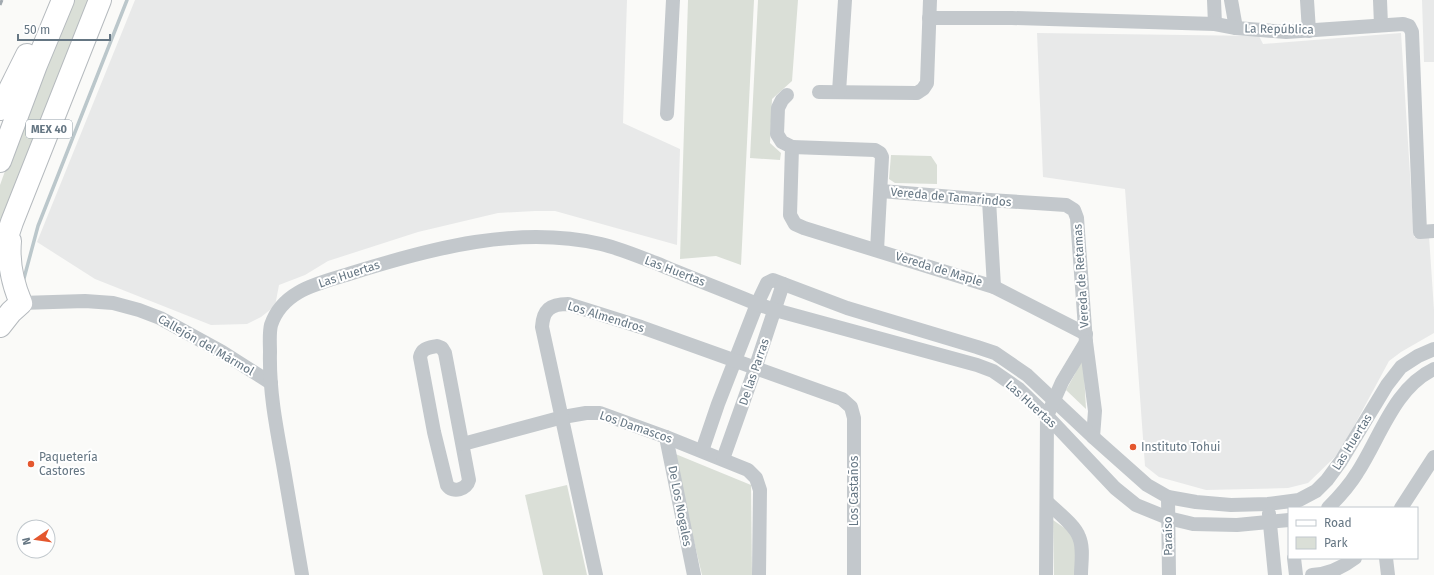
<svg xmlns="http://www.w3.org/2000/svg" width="1434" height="575" viewBox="0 0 1434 575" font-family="'Fira Sans',sans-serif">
<rect width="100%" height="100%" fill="#fafaf8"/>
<!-- built -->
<g fill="#e8e9e9">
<path d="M 135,0 L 627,0 L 623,123 L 680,149 L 677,245 L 555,211 L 535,211 L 498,213 L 418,232 L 328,261 L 305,275 L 279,285 L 275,306 L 261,317 L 247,324 L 211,325 L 95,279 L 37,242 Z"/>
<path d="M 1422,0 L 1434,0 L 1434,62 L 1424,62 Z"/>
<path d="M 1037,33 L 1259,36 L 1263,44 L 1401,33 L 1414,237 L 1429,236 L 1434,310 L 1434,333 L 1401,352 L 1389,361 L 1340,452 L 1308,483 L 1288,488 L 1206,490 L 1159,477 L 1145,466 L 1125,189 L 1043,177 Z"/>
</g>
<!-- green -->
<g fill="#dadfd7">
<path d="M 72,0 L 90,0 L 0,234 L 0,185 L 23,121 Z"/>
<path d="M 688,0 L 754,0 L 741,265 L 716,256 L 680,259 Z"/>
<path d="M 758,0 L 798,0 L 792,81 L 772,99 L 770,143 L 781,153 L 780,160 L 750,158 Z"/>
<path d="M 891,155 L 931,156 L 937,165 L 937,184 L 895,183 L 889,179 Z"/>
<path d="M 1083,355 L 1086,409 L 1066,390 L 1075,374 Z"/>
<path d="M 673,453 L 751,485 L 752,575 L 702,575 Z"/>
<path d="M 567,485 L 587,575 L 543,575 L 525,495 Z"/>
<path d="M 1053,520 L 1076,536 L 1076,575 L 1054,575 Z"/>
</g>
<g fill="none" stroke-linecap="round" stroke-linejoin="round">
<!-- stream -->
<path stroke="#bbc7cb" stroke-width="3.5" d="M 23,282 L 38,226 L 127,0"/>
<defs>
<g id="primary">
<path d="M 0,109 L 27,55"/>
<path d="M 0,161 L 36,65 L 63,0"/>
<path d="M 0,258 L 12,222 L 100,0"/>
<path d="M 0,326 L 11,312 L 21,303 C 12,282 8,263 10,241"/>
</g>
</defs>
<!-- primary casing -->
<use href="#primary" stroke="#b5babe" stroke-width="24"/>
<!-- street -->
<g stroke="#c3c8cc" stroke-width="14">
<path d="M 1214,0 L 1215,24"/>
<path d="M 1231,0 L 1236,28"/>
<path d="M 1307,0 L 1309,31"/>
<path d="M 1380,0 L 1381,25"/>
<path d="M 929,18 L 1012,18 L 1215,24 L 1236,28 L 1286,32 L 1403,24 L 1409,26 L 1412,32 L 1420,232 L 1434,231"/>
<path d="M 819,92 L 917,93 L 923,89 L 927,83 L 930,0"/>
<path d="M 839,92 L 845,0"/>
<path d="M 787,95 L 782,100 L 778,108 L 777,134 L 782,142 L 792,147 L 790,215 L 795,224 L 804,228 L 994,287 L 1086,334"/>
<path d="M 667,114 L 673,0"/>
<path d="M 792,147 L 875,150 L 880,153 L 882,157 L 877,250"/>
<path d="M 881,191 L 989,200 L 1066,205 L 1074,210 L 1077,218 L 1086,342 L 1095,411 L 1093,437"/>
<path d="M 989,200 L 994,287"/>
<path d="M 21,303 L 85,301 L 113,303 L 139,310 L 160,318 L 222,352 L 271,383"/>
<path d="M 437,346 L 442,348 L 445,353 L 469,480 C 467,489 453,494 447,485 L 434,432 L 420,357 C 422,348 428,348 437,346 Z"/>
<path d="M 666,437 L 694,575"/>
<path d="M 463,444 L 563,417 L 586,413 L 600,413 L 666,437 L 748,470 L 756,478 L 760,490 L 759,575"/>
<path d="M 702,451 L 718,404 L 757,304 L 767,283 L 773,280 L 847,308 L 977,347 L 995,353 L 1027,375 L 1093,437 L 1147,485 L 1168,497 L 1196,502 L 1231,505 L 1268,504 L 1299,500 L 1316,491 L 1327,480 L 1341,461 L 1387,385 L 1401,367 L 1418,356 L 1434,349"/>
<path d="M 723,459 L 755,369 L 783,284"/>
<path d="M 1168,497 L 1169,575"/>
<path d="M 1047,502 C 1056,511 1075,525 1079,537 C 1084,548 1081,563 1081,575"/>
<path d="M 1328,508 C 1339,497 1349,486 1357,473 C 1380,438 1394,388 1434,369"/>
<path d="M 1401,508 L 1434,457"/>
<path d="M 1269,514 L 1275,575"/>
<path d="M 1294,558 L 1296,575"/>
<path d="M 1386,558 L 1388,575"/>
<path d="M 302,575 C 296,538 289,501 283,464 C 276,426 269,390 270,352 C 270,344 269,333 271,325 C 283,289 321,283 352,273 C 432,248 518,225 601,244 C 622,249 643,258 663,266 C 694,279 726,291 757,304 L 775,310 L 977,365 L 993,371 L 1019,389 L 1047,416 L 1115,488 L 1136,505 L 1168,518 L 1193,524 L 1237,525 L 1289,520"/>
<path d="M 596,575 L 542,327 C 543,310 550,304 568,304 L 641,327 L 842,399 L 851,407 L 854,418 L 854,575"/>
<path d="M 1046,575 L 1047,416 L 1062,382 L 1086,342"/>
<path d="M 1312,575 C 1328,574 1343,567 1355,558"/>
</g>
<!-- primary -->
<use href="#primary" stroke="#fff" stroke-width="22"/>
<!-- rail -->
<path stroke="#a2aab0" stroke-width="3" stroke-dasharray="6 3" stroke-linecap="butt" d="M 0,5 L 2,0"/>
</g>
<!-- markers -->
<g fill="#e4572e" stroke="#fff" stroke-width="1.5">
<circle cx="1133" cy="447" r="4"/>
<circle cx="31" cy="464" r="4"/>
</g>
<g text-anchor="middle" stroke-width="4" stroke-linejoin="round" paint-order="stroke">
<!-- shield labels -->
<rect fill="#fff" stroke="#939fa8" stroke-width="1" x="26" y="120" width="46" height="18" rx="3"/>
<g font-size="11" font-weight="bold" fill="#657683">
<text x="49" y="133">MEX 40</text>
</g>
<!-- street labels -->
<g font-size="12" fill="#657683" stroke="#fff">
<text transform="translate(1279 29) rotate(1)" y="4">La República</text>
<text transform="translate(951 197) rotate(5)" y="4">Vereda de Tamarindos</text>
<text transform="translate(939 269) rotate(17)" y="4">Vereda de Maple</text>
<text transform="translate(675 271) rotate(21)" y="4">Las Huertas</text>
<text transform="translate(349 274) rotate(-18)" y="4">Las Huertas</text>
<text transform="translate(1081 276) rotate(-94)" y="4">Vereda de Retamas</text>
<text transform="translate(606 317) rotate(17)" y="4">Los Almendros</text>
<text transform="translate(206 345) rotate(30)" y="4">Callejón del Mármol</text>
<text transform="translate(754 372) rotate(-71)" y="4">De las Parras</text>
<text transform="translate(1031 404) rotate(42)" y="4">Las Huertas</text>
<text transform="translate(636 427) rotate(19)" y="4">Los Damascos</text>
<text transform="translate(1352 442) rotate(-58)" y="4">Las Huertas</text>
<text transform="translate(854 491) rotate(-90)" y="4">Los Castaños</text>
<text transform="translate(680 506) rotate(79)" y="4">De Los Nogales</text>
<text transform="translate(1168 536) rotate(-91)" y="4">Paraíso</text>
</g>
<!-- poi labels -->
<g font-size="12" fill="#657683" stroke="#fff" text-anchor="start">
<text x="1141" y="451">Instituto Tohui</text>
<text x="39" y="461">Paquetería<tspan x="39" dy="14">Castores</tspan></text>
</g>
</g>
<!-- legend -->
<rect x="1288" y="507" width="130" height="52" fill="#ffffff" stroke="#c1c8cd"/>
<rect x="1296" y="520" width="20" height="6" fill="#ffffff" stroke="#c1c8cd"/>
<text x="1324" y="527" font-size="12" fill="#657683">Road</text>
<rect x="1296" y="537" width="20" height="12" fill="#dadfd7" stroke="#c1c8cd"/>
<text x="1324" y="547" font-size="12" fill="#657683">Park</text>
<!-- north arrow -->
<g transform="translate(36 539) rotate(257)"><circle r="19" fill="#ffffff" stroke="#c1c8cd"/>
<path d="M0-3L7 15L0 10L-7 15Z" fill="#e4572e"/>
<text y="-6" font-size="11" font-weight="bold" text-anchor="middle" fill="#657683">N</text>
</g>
<!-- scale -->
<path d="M18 34v6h92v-6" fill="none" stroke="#657683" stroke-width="2"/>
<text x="24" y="34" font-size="12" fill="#657683" stroke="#ffffff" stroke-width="3" paint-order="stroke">50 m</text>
</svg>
